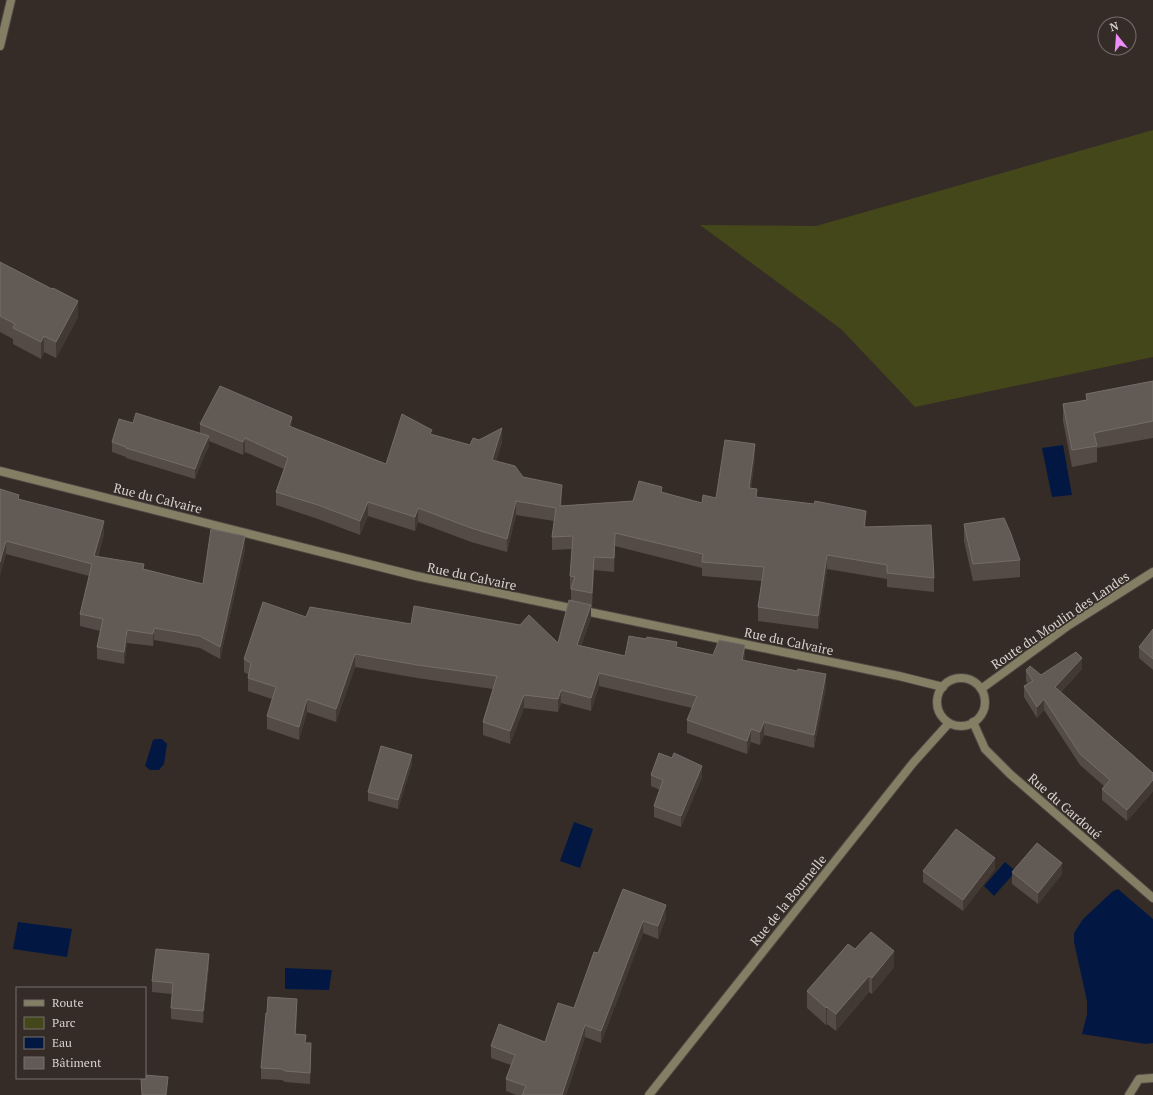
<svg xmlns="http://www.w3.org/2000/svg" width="1153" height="1095" viewBox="0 0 1153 1095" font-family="'PT Serif',serif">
<rect width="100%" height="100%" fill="#352c28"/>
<!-- green -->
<path fill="#434719" d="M 1153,130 L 1153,357 L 915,407 L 841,329 L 700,225 L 816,226 Z"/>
<!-- water -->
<g fill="#021843">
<path d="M 1063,445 L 1072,495 L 1052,497 L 1042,448 Z"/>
<path d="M 156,739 L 162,739 L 167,744 L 164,764 L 159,770 L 150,770 L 145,766 L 153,740 Z"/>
<path d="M 574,822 L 593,829 L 580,868 L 560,861 Z"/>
<path d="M 1005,862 L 1016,871 L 994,896 L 984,886 Z"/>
<path d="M 1118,889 L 1153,919 L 1153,1043 L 1146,1044 L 1082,1034 L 1087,1014 L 1087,1001 L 1074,942 L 1074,933 L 1083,919 L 1113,891 Z"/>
<path d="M 18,922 L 72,929 L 67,957 L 13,949 Z"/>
<path d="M 285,968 L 332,970 L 329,990 L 285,989 Z"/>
</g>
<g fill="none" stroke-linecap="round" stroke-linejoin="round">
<defs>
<g id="street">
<path d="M 0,46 L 11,0"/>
<path d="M 0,471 L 416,576 L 899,676 L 943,687"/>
<circle cx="961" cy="702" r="24"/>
<path d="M 981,689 L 1069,625 L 1153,572"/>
<path d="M 973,722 L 985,749 L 1010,774 L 1153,898"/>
<path d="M 649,1095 L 913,763 L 949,723"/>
<path d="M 1129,1095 L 1139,1079 L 1153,1078"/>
</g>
</defs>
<!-- street casing -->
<use href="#street" stroke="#4f4743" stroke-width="10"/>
<!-- street -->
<use href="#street" stroke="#847f64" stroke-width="8"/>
</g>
<!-- wall -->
<g fill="#544b46">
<path d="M 0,262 L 78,317 L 56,358 L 44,352 L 41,359 L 13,344 L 13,339 L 0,332 Z"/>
<path d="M 1153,381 L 1153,438 L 1097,448 L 1097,462 L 1072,467 L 1063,421 L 1063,404 L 1086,400 L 1086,394 Z"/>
<path d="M 133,423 L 200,433 L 200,424 L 292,427 L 386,464 L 432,435 L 470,445 L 479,440 L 502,442 L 496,461 L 523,477 L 562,499 L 561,506 L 633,501 L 662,492 L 702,503 L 716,498 L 755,458 L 751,488 L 757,498 L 866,524 L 866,527 L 934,578 L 934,592 L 887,587 L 887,579 L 827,569 L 818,629 L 758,621 L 758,607 L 762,581 L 702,576 L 702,568 L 615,546 L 614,572 L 594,570 L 592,607 L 591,607 L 591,618 L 581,646 L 625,656 L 677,647 L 713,655 L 745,658 L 744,660 L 826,687 L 814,748 L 764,735 L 760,745 L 751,742 L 747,754 L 687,733 L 687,720 L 692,708 L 599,686 L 591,711 L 561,703 L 558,712 L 524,708 L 510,744 L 483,735 L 483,722 L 493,689 L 417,678 L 355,667 L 336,722 L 307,712 L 299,740 L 267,729 L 267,716 L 272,699 L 248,691 L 248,678 L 249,675 L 244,672 L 244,659 L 306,617 L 411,624 L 558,643 L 571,601 L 571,589 L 570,589 L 570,576 L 572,549 L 552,550 L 552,537 L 554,521 L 516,515 L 507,552 L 471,542 L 418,522 L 415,531 L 368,516 L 360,535 L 318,519 L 276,505 L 276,492 L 284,469 L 245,452 L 243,455 L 209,441 L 209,446 L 201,463 L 195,479 L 126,458 L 126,457 L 112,452 L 112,442 Z"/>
<path d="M 0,489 L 19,499 L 104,534 L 98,556 L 144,569 L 203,584 L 245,549 L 220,659 L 200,648 L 154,640 L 153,646 L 127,643 L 124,664 L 97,659 L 97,647 L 100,631 L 80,626 L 80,614 L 89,576 L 6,554 L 0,575 Z"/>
<path d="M 964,524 L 1020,560 L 1020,577 L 973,581 L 964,541 Z"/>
<path d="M 1153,629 L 1153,670 L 1139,658 L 1139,647 Z"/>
<path d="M 1082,669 L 1061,692 L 1153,773 L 1153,791 L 1127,821 L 1102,800 L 1102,789 L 1104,786 L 1080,765 L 1044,710 L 1037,718 L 1024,697 L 1024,686 L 1028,684 L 1026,681 L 1026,670 L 1041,675 Z"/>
<path d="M 672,758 L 702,777 L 681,827 L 654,817 L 654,806 L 660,790 L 651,786 L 651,775 Z"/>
<path d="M 412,764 L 398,809 L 368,801 L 368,792 Z"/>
<path d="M 995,869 L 963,911 L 923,882 L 923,871 Z"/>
<path d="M 1012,872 L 1062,874 L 1038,904 L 1012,884 Z"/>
<path d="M 623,889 L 666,917 L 658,939 L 643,933 L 601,1043 L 585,1037 L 566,1095 L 516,1095 L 506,1091 L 506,1079 L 511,1065 L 491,1058 L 491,1046 L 545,1042 L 574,1008 L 598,953 Z"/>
<path d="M 855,949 L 894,967 L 872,994 L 869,992 L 836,1031 L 827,1024 L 826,1025 L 807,1008 L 807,991 Z"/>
<path d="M 209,965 L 203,1023 L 171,1019 L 171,1008 L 172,994 L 152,992 L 152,981 Z"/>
<path d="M 297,1011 L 296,1034 L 306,1043 L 311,1054 L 310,1084 L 285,1082 L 282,1080 L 261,1079 L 261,1068 Z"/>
</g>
<!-- shaded-wall -->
<g fill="#423934">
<path d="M 78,301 L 78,317 L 56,358 L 56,342 Z"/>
<path d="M 44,336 L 44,352 L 41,359 L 41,342 Z"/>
<path d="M 292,417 L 292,430 L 289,426 Z"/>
<path d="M 502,428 L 502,442 L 492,474 L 492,460 Z"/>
<path d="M 209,436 L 209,446 L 201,463 L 195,479 L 195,469 L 201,453 Z"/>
<path d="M 245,438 L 245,452 L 243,455 L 243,442 Z"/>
<path d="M 755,444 L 755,458 L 749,501 L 749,488 Z"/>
<path d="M 562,485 L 562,499 L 560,520 L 560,506 Z"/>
<path d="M 516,501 L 516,515 L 507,552 L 507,539 Z"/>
<path d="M 368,502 L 368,516 L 360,535 L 360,521 Z"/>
<path d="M 418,508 L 418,522 L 415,531 L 415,517 Z"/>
<path d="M 866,511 L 866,524 L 864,540 L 864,527 Z"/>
<path d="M 104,521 L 104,534 L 94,568 L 94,556 Z"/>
<path d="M 615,533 L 615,546 L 614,572 L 614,558 Z"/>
<path d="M 245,536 L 245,549 L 220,659 L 220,647 Z"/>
<path d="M 6,541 L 6,554 L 0,575 L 0,562 Z"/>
<path d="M 827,555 L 827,569 L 818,629 L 818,616 Z"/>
<path d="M 594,557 L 594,570 L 592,607 L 592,593 Z"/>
<path d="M 591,605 L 591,618 L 577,658 L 577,645 Z"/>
<path d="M 154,628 L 154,640 L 153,646 L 153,634 Z"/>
<path d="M 127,630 L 127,643 L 124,664 L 124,652 Z"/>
<path d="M 745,645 L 745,658 L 742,673 L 742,660 Z"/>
<path d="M 355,654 L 355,667 L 336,722 L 336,709 Z"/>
<path d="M 1082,658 L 1082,669 L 1055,698 L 1055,687 Z"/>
<path d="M 599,673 L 599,686 L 591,711 L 591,698 Z"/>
<path d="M 826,674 L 826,687 L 814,748 L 814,735 Z"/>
<path d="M 561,690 L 561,703 L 558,712 L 558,699 Z"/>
<path d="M 524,695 L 524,708 L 510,744 L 510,731 Z"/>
<path d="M 307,699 L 307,712 L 299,740 L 299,727 Z"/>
<path d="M 1044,699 L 1044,710 L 1037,718 L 1037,707 Z"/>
<path d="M 764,722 L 764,735 L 760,745 L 760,732 Z"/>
<path d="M 751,729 L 751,742 L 747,754 L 747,741 Z"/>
<path d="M 412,755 L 412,764 L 398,809 L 398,800 Z"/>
<path d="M 702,766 L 702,777 L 681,827 L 681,816 Z"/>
<path d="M 1153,780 L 1153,791 L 1127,821 L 1127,810 Z"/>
<path d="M 995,858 L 995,869 L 963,911 L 963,900 Z"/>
<path d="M 1062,863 L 1062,874 L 1038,904 L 1038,893 Z"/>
<path d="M 666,905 L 666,917 L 658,939 L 658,926 Z"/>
<path d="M 643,921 L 643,933 L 601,1043 L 601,1031 Z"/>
<path d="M 894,951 L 894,967 L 872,994 L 872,978 Z"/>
<path d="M 209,954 L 209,965 L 203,1023 L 203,1011 Z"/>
<path d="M 869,976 L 869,992 L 836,1031 L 836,1014 Z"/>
<path d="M 297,999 L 297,1011 L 295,1045 L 295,1034 Z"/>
<path d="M 827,1007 L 827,1024 L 826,1025 L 826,1008 Z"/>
<path d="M 585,1025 L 585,1037 L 566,1095 L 562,1095 Z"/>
<path d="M 311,1043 L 311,1054 L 310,1084 L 310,1073 Z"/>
</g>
<!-- building -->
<g fill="#625a55" stroke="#756c68">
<path d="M 0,262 L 52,289 L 53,288 L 78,301 L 56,342 L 44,336 L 41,342 L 13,328 L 15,324 L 0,316 Z"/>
<path d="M 1153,381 L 1153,421 L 1094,433 L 1097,446 L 1072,450 L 1063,404 L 1087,400 L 1086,394 Z"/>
<path d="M 220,386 L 292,417 L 289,426 L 386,464 L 402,414 L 432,430 L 430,434 L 470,445 L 473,438 L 479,440 L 502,428 L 492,460 L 515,466 L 523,477 L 562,485 L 560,506 L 633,501 L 639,481 L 662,487 L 661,492 L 702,503 L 703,495 L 716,498 L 725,440 L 755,444 L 749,488 L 757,489 L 756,497 L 814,504 L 815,501 L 866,511 L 864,527 L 931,525 L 934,578 L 887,573 L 887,565 L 827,555 L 818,616 L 758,607 L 764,567 L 702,562 L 703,554 L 615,533 L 614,558 L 594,557 L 592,593 L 571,589 L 575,577 L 570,576 L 573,536 L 552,537 L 556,508 L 516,501 L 507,539 L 471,528 L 418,508 L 415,517 L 368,502 L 360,521 L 318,505 L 276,492 L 288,458 L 245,438 L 243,442 L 200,424 Z"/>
<path d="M 136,413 L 209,436 L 201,453 L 195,469 L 126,448 L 126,447 L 112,442 L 119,419 L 133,423 Z"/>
<path d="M 0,489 L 19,495 L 18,499 L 104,521 L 94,556 L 144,564 L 143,569 L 203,584 L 211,529 L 245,536 L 220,647 L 200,636 L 154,628 L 153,634 L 127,630 L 124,652 L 97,647 L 103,619 L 80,614 L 92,564 L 6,541 L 0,562 Z"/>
<path d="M 1004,518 L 1011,534 L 1020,560 L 973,564 L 964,524 Z"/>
<path d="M 569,600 L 591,605 L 577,645 L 625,656 L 629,636 L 646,639 L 647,637 L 677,642 L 676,647 L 713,655 L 719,640 L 745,645 L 742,660 L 797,671 L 798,669 L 826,674 L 814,735 L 764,722 L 760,732 L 751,729 L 747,741 L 687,720 L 697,696 L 599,673 L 591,698 L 561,690 L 558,699 L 524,695 L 510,731 L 483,722 L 497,676 L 417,665 L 355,654 L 336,709 L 307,699 L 299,727 L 267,716 L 276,687 L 248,678 L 251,663 L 244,659 L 263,602 L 306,617 L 310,607 L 411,624 L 414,606 L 520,625 L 529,615 L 558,643 Z"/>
<path d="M 1153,629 L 1153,659 L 1139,647 Z"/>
<path d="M 1076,652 L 1082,658 L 1055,687 L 1153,773 L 1153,780 L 1127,810 L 1102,789 L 1110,780 L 1080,754 L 1044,699 L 1037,707 L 1024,686 L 1033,681 L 1026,670 L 1030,666 L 1041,675 Z"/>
<path d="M 381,746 L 412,755 L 398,800 L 368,792 Z"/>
<path d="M 659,753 L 672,758 L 674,753 L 702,766 L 681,816 L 654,806 L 663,780 L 651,775 Z"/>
<path d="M 956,829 L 995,858 L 963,900 L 923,871 Z"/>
<path d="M 1037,843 L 1062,863 L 1038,893 L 1012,872 Z"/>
<path d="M 623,889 L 666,905 L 658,926 L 643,921 L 601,1031 L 585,1025 L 562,1095 L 522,1095 L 526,1086 L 506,1079 L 515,1055 L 491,1046 L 499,1024 L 545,1042 L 558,1003 L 574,1008 L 594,952 L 598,953 Z"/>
<path d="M 871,932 L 894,951 L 872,978 L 869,976 L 836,1014 L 827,1007 L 826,1008 L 807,991 L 848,944 L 855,949 Z"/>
<path d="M 156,949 L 209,954 L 203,1011 L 171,1008 L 173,983 L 152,981 Z"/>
<path d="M 268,997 L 297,999 L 295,1034 L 306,1035 L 305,1043 L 311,1043 L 310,1073 L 285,1071 L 282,1069 L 261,1068 L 266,1013 L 267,1013 Z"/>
<path d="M 145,1075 L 168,1077 L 166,1095 L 142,1095 L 141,1078 L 145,1078 Z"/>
</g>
<g text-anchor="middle" stroke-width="3.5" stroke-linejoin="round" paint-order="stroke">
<!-- street labels -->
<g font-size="13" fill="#d8d2cf" stroke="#352c28">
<text transform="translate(158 498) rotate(14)" y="5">Rue du Calvaire</text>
<text transform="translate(472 576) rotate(12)" y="5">Rue du Calvaire</text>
<text transform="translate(1060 620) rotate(-34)" y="5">Route du Moulin des Landes</text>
<text transform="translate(789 641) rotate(12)" y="5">Rue du Calvaire</text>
<text transform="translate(1065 806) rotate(41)" y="5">Rue du Gardoué</text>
<text transform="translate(788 900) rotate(-51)" y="5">Rue de la Bournelle</text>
</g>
</g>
<!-- legend -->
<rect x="16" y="987" width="130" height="92" fill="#352c28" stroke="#766e6b"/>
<rect x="24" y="1000" width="20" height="6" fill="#847f64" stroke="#766e6b"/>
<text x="52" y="1007" font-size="12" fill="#d8d2cf">Route</text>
<rect x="24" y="1017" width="20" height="12" fill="#434719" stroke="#766e6b"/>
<text x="52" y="1027" font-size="12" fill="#d8d2cf">Parc</text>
<rect x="24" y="1037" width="20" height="12" fill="#021843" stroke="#766e6b"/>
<text x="52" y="1047" font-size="12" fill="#d8d2cf">Eau</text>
<rect x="24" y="1057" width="20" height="12" fill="#625a55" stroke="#766e6b"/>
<text x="52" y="1067" font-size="12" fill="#d8d2cf">Bâtiment</text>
<!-- north arrow -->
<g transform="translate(1117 36) rotate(343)"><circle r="19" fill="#352c28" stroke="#766e6b"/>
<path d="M0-3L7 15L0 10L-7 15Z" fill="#ee8cf8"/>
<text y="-6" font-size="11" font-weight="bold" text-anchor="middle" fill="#d8d2cf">N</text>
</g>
</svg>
